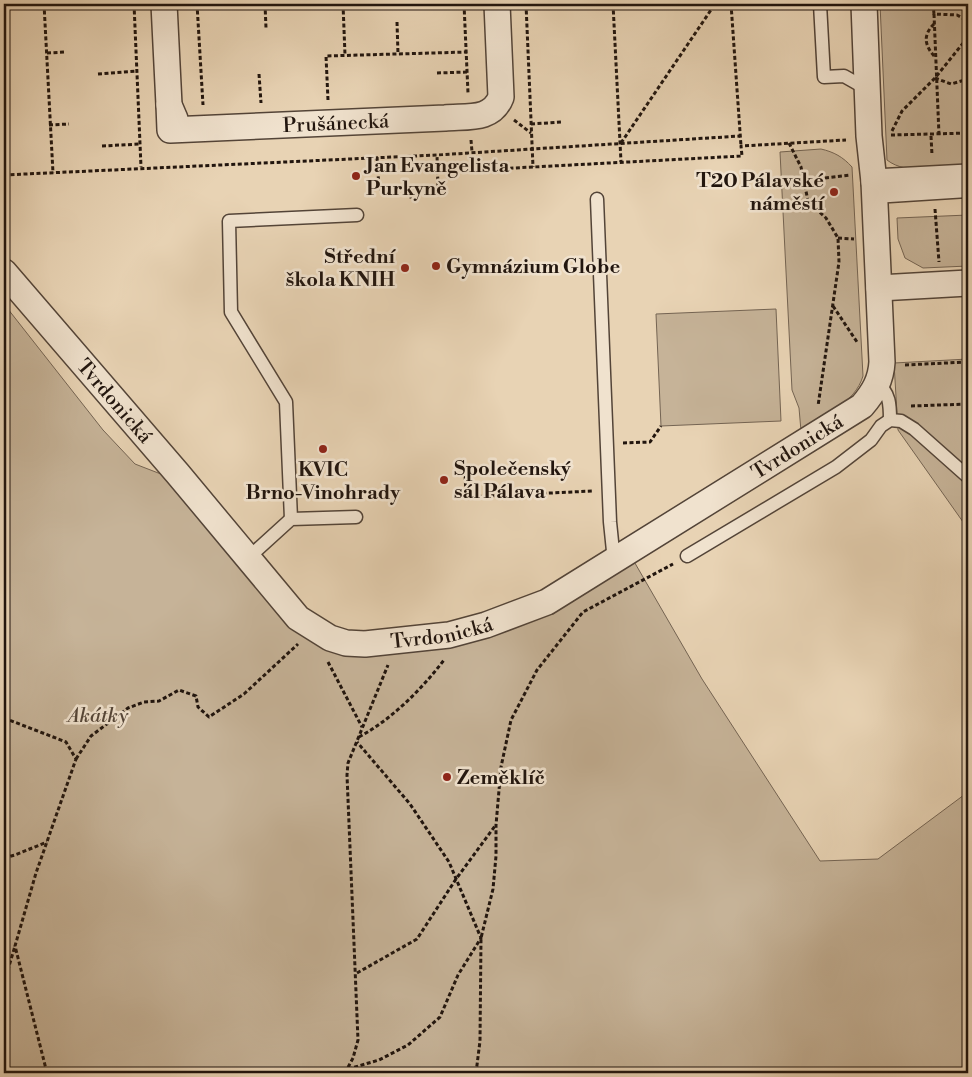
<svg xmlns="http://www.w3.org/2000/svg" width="972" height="1077" viewBox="0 0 972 1077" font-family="'Libre Bodoni',serif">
<rect width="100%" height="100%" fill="#e8d3b4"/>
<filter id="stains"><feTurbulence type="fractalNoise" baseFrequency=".004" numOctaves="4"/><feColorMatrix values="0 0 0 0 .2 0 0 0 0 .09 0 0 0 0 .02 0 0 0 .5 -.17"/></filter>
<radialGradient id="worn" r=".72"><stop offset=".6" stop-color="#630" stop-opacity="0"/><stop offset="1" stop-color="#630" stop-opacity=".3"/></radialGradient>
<!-- green -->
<g fill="#c6b398" stroke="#746453">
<path d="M 880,4 L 968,4 L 968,166 C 944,167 907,176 887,160 Z"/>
<path d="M 821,149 C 834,152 843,157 852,167 L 863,376 C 855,403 824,416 801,431 L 799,408 L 792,390 L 780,152 Z"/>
<path d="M 968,215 L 968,266 L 923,268 L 905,258 L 898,239 L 897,218 Z"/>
<path d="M 4,304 L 103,430 L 135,464 L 166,476 L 301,624 L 407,645 L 632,558 L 702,679 L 820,861 L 878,859 L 968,792 L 968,1073 L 4,1073 Z"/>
<path d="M 776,309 L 781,421 L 661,426 L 656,314 Z"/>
<path d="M 968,359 L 968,529 L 898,430 L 894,363 Z"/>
</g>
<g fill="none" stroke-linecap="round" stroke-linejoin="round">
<defs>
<g id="service">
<path d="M 820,4 L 824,77 L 844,76 L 867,89"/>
<path d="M 874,197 L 968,191"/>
<path d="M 597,199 L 610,522 L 614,561"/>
<path d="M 877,384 C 890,392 890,406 890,420"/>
<path d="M 291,519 L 286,402 L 231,312 L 229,221 L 357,215"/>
<path d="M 687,556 L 836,467 L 871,440 L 881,426 L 890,420 L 901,421 L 914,429 L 968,477"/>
<path d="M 248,558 L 291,519 L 356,517"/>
</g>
<g id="minor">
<path d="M 164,4 L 169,105 L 175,119"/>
<path id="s1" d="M 169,105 L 170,130 L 445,118 C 467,116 492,121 501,97 L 497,4"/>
<path d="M 874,182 L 968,177"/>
<path id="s2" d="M 4,272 L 178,474 L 298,618 L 330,638 L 346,643 L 365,644 L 449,635 L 486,625 L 547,602 L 862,406 C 874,392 881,380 882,362 L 874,182 L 869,136 L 864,4"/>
<path d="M 879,288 L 968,283"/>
</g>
</defs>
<!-- service casing -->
<use href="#service" stroke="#534438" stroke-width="15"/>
<!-- minor casing -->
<use href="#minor" stroke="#534438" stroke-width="28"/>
<!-- path -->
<g stroke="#21150e" stroke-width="3" stroke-dasharray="4 2.5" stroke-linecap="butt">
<path d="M 44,4 L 53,173"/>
<path d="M 134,4 L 141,167"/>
<path d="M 197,4 L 203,105"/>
<path d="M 265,4 L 266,28"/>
<path d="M 343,4 L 345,55"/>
<path d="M 464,4 L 468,93"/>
<path d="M 526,4 L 533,167"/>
<path d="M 613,4 L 621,162"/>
<path d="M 731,4 L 741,146"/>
<path d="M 933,4 L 934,14 L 957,15 L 968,21"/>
<path d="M 934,14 L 939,135"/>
<path d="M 397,22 L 398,54"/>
<path d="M 934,24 C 923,35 924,45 935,57"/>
<path d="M 47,53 L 66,52"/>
<path d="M 437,73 L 468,72"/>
<path d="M 98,74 L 137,71"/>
<path d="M 259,74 L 261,103"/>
<path d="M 935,78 L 951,84 L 968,79"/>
<path d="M 328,100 L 326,56 L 467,52"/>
<path d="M 514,120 L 531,133"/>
<path d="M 531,124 L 562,122"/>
<path d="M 49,125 L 69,124"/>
<path d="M 4,127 L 6,136 L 4,146"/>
<path d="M 892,131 L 902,111 L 935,78 L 968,37"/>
<path d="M 891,135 L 968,133"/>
<path d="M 931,136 L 932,155"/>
<path d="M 471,140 L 472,152"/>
<path d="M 621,143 L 715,4"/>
<path d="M 789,143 L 801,167 L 808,201 L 826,218 L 838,238 L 839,262 L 818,406"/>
<path d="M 102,146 L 140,144"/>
<path d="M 377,157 L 379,189 L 438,187 L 437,155"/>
<path d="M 438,172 L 742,156 L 741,146 L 846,140"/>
<path d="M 4,175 L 437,155 L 740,136"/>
<path d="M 825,178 L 850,175"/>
<path d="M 411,188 L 411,201"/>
<path d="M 935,209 L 939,262"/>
<path d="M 838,238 L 854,239"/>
<path d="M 963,260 L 968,254"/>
<path d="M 833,306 L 857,342"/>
<path d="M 905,365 L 966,362 L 968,365"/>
<path d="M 911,406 L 968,404"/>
<path d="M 623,443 L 650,442 L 661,426"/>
<path d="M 456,473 L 465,472 L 466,497 L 593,491"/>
<path d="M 328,662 L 362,727"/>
<path d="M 4,718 L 66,742 L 76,759 L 36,873 L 15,946 L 47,1073"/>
<path d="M 359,737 C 392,719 421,690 444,660"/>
<path d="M 76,759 L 91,736 L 128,708 L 144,702 L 159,701 L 179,690 L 196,696 L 198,707 L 209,717 L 244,694 L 298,644"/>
<path d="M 4,858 L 15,855 L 47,842"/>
<path d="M 357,973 L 417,939 L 456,879 L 495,826"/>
<path d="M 4,983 L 15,946"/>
<path d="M 348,1069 L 379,1060 L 408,1045 L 440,1017 L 458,975 L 481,938 L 449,862 L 410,804 L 357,742"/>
<path d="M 345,1073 L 353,1058 L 358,1040 L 347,775 L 348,763 L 388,665"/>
<path d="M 476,1073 L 480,1041 L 481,938 L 493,889 L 496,856 L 496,825 L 501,767 L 511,720 L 537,670 L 583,612 L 673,564"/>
</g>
<!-- service -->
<use href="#service" stroke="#f0e2ce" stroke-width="12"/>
<!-- minor -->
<use href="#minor" stroke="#f0e2ce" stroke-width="25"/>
</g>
<!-- markers -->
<g fill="#8f2418" stroke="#f0e2ce" stroke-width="2">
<circle cx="356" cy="176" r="5"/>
<circle cx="834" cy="192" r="5"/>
<circle cx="436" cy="266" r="5"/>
<circle cx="405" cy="268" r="5"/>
<circle cx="323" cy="449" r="5"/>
<circle cx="444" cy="480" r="5"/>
<circle cx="447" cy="777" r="5"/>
</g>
<g text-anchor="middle" stroke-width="5" stroke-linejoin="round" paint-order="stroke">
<!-- street labels -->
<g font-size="20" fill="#21150e" stroke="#f0e2ce">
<text dy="7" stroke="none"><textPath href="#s1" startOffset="191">Prušánecká</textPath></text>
<text dy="7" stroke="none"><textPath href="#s2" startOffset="170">Tvrdonická</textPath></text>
<text dy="7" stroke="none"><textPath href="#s2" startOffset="1010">Tvrdonická</textPath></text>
<text dy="7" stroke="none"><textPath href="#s2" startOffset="605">Tvrdonická</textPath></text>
</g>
<!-- poi labels -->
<g font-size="20" font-weight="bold" fill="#21150e" stroke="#f0e2ce" text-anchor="start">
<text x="366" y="172">Jan Evangelista<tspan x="366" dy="23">Purkyně</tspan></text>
<text x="824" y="187" text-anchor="end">T20 Pálavské<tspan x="824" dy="23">náměstí</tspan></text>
<text x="395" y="263" text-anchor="end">Střední<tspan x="395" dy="23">škola KNIH</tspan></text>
<text x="446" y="273">Gymnázium Globe</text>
<text x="454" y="475">Společenský<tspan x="454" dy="23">sál Pálava</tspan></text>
<text x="323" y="476" text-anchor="middle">KVIC<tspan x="323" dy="23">Brno-Vinohrady</tspan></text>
<text x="457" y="784">Zeměklíč</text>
</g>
<!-- park labels -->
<g font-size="20" font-style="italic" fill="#534437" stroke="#f0e2ce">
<text x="98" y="722">Akátky</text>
</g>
</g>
<!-- margin -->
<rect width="972" height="1077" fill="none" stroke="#e8d3b4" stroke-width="20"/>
<rect x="5" y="5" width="962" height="1067" fill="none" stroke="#21150e" stroke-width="2.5"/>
<rect x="10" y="10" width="952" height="1057" fill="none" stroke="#21150e"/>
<rect width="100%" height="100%" filter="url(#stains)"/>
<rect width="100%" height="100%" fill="url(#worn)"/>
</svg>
